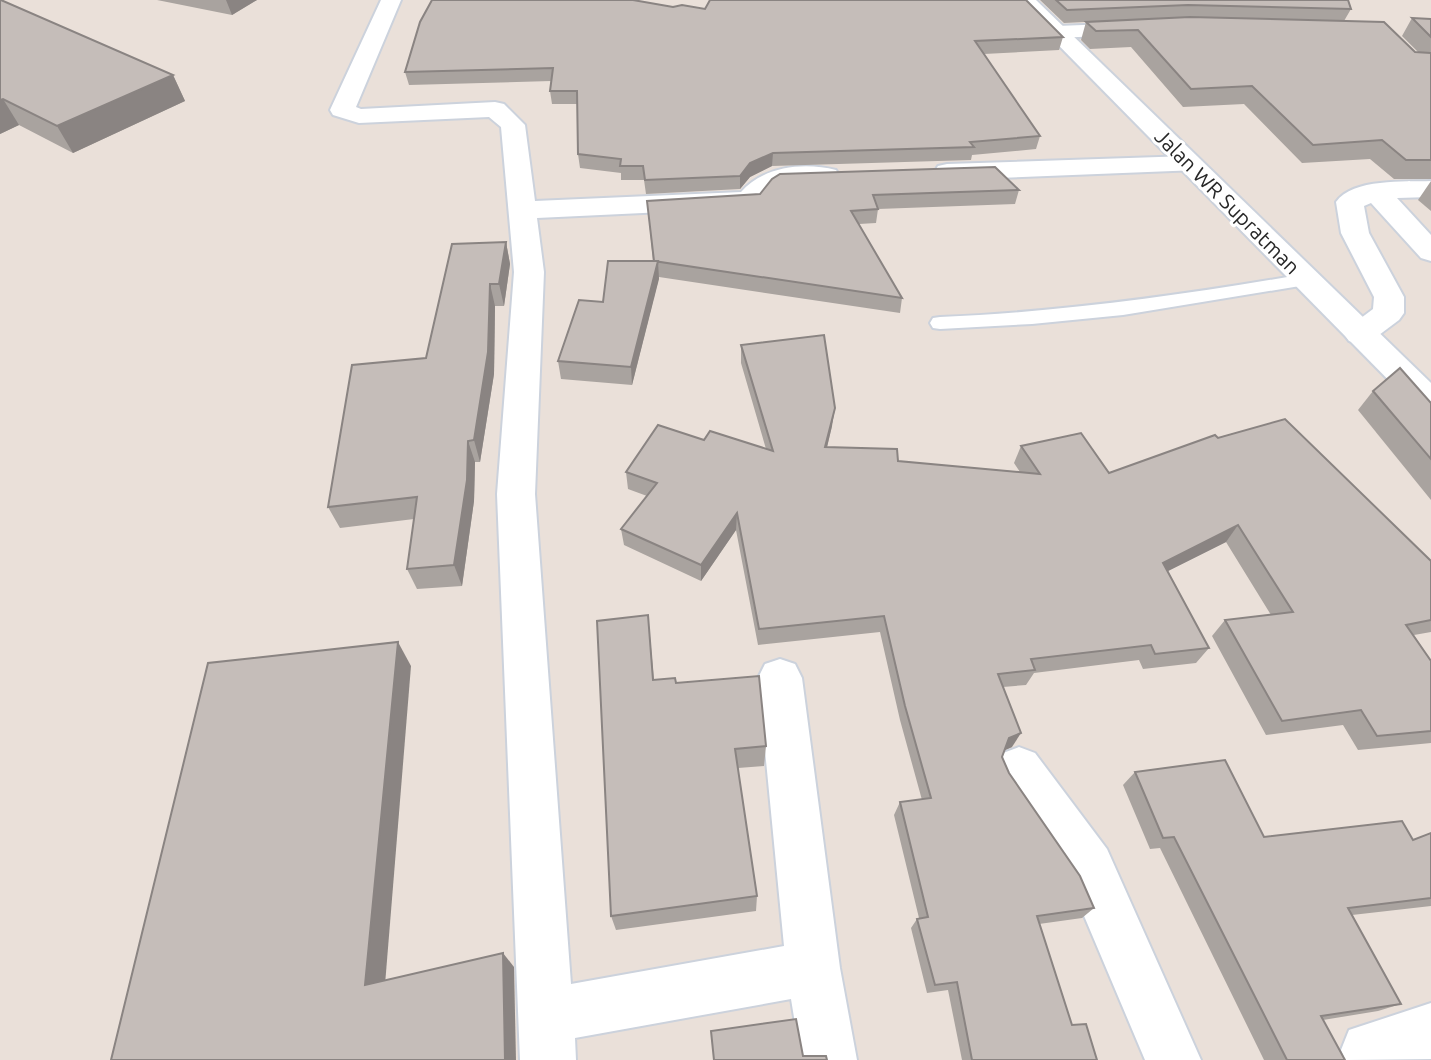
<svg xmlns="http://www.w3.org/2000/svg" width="1431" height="1060" viewBox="0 0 1431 1060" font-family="Ubuntu,sans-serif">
<rect width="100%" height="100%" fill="#eae0d9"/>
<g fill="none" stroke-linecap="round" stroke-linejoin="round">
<defs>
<path id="lane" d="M 1305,274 L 1315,280 L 1312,284 L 1123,315 L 1032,324 L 940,329 L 933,328 L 930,323 L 933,318 L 940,317 C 1063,312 1184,295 1305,274 Z"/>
<g id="street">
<path d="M 381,0 L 401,0 L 356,107 L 361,109 L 495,102 L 504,104 L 525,125 L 535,201 L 741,192 C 764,166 804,162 836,170 L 840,176 L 836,182 C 820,186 802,181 786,184 C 770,187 764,204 749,208 L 537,218 L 544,272 L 535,494 L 571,984 L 784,946 L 758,678 L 765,664 L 780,659 L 795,664 L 802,678 L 840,968 L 857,1060 L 801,1060 L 791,999 L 575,1038 L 576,1060 L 520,1060 L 497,494 L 514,272 L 501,127 L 489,117 L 359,123 L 333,115 L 330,110 Z"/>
<path d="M 1135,23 L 1143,24 L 1146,29 L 1143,34 L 1057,38 L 1049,37 L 1046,32 L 1049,27 L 1057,26 Z"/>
<path d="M 1189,156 L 1198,158 L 1202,164 L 1198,170 L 947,180 L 938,178 L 934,172 L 938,166 L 947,164 Z"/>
<path d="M 1431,181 L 1431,197 L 1397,198 L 1431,235 L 1431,261 L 1421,258 L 1371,203 L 1364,206 L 1369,233 L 1404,297 L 1404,313 L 1399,320 L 1371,341 L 1360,344 L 1349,341 L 1344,334 L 1349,327 L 1373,309 L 1374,297 L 1341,233 L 1336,202 C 1353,178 1405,182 1431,181 Z"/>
<path d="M 1019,747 L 1035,753 L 1107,849 L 1201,1060 L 1145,1060 L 1071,885 L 1003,785 L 996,769 L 1003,753 Z"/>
<path d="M 1431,1003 L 1431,1059 L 1345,1060 L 1341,1050 L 1349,1030 Z"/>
</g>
<path id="secondary" d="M 1014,0 L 1036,0 L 1431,383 L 1431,415 L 1419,411 Z"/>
</defs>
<!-- lane casing -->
<use href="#lane" stroke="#ccd2dc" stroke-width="4"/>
<!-- street casing -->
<use href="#street" stroke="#ccd2dc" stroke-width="4"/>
<!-- secondary casing -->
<use href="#secondary" stroke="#ccd2dc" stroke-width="4"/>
<!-- lane -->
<use href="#lane" fill="#fff" fill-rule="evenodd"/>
<!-- street -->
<use href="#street" fill="#fff" fill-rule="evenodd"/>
<!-- secondary -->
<use href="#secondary" fill="#fff" fill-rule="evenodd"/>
</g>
<!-- wall -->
<g fill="#a9a39f">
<path d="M 0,0 L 173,75 L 185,101 L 73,153 L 19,125 L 0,134 Z"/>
<path d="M 157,0 L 257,0 L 232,15 Z"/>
<path d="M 1040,0 L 1348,0 L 1351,9 L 1344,21 L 1415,52 L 1418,52 L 1402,36 L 1412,18 L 1431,19 L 1431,179 L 1394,179 L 1370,159 L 1302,163 L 1244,104 L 1183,107 L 1131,47 L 1090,49 L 1081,40 L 1086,22 L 1187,17 L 1064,23 Z"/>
<path d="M 673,7 L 705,9 L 1063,37 L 1059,50 L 984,54 L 1040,136 L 1036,149 L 972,155 L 971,160 L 772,166 L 750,177 L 740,189 L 646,194 L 644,180 L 621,180 L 621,173 L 580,168 L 578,154 L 578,104 L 552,104 L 550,91 L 551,81 L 409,85 L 405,72 Z"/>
<path d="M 1431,181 L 1431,211 L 1418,200 Z"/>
<path d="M 1019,190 L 1015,204 L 878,209 L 876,223 L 859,224 L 902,298 L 900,313 L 659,277 L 632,385 L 561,379 L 558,361 L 603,302 L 653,261 L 647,201 Z"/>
<path d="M 506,242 L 510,264 L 504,306 L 495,306 L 494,374 L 480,462 L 475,462 L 474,501 L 462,586 L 417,589 L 407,569 L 414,519 L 340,528 L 328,507 L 426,358 Z"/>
<path d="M 741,345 L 832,426 L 827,447 L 898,461 L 1020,472 L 1014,463 L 1021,446 L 1109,473 L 1218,438 L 1431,561 L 1431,632 L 1414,635 L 1431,661 L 1431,743 L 1358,750 L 1343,725 L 1266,735 L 1212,636 L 1225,620 L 1271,615 L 1226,542 L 1168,571 L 1209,648 L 1196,663 L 1143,669 L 1139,660 L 1034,673 L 1026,685 L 1003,687 L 1012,747 L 1004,750 L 1002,757 L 1009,773 L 1094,908 L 1082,918 L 1039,924 L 1072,1025 L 1097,1060 L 962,1060 L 948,990 L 927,993 L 911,928 L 917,919 L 919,918 L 894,815 L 900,802 L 922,800 L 900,720 L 880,632 L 758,645 L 736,530 L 701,581 L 624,545 L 621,529 L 647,496 L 628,489 L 626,472 L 704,440 L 766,449 L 741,363 Z"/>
<path d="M 1373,391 L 1431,403 L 1431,500 L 1358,410 Z"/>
<path d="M 648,615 L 654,680 L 676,683 L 766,746 L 764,766 L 738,768 L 757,896 L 756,911 L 616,930 L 611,916 Z"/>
<path d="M 1135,772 L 1264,837 L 1413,840 L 1431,833 L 1431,906 L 1352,915 L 1401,1004 L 1378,1011 L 1323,1020 L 1345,1060 L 1264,1060 L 1160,848 L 1150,849 L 1123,785 Z"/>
</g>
<!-- shaded-wall -->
<g fill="#8a8482">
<path d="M 226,0 L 257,0 L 232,15 Z"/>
<path d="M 173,75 L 185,101 L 73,153 L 57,126 Z"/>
<path d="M 3,99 L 19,125 L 0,134 L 0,100 Z"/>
<path d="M 773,153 L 772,166 L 750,177 L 740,189 L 740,176 L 750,163 Z"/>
<path d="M 506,242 L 510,264 L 504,306 L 499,284 Z"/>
<path d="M 658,261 L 659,279 L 632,385 L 631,367 Z"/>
<path d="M 490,284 L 495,306 L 494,374 L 480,462 L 474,440 Z"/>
<path d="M 835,408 L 832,426 L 823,464 L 825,447 Z"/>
<path d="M 468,441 L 475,462 L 474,501 L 462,586 L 454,565 Z"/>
<path d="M 737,513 L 736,530 L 701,581 L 701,565 Z"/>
<path d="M 1238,525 L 1226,542 L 1152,579 L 1163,563 Z"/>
<path d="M 398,642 L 411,666 L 384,997 L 365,985 Z"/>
<path d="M 1021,733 L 1012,747 L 1001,752 L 1009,738 Z"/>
<path d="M 503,953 L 514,967 L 516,1060 L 505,1060 Z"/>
</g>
<!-- building -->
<g fill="#c5bdb9" stroke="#8a8482" stroke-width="2">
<path d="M 0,0 L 1,0 L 173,75 L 57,126 L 3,99 L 0,100 Z"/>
<path d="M 432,0 L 633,0 L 673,7 L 682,5 L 705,9 L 710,0 L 1026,0 L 1063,37 L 975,41 L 1040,136 L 970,142 L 974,147 L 773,153 L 750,163 L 740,176 L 645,180 L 643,166 L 620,166 L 621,159 L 578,154 L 577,91 L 550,91 L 553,68 L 405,72 L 420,22 Z"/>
<path d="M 1056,0 L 1348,0 L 1351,9 L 1188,5 L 1067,10 Z"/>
<path d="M 1190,17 L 1384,22 L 1415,52 L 1431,53 L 1431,160 L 1406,160 L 1382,140 L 1313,145 L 1252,86 L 1191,89 L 1138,30 L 1096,31 L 1086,22 Z"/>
<path d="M 1412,18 L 1431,19 L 1431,37 Z"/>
<path d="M 995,167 L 1019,190 L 873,195 L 878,209 L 851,211 L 902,298 L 654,261 L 647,201 L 760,194 L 772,179 L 780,174 Z"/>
<path d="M 506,242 L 499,284 L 490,284 L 488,352 L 474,440 L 468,441 L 467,480 L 454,565 L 407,569 L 417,497 L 328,507 L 352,365 L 426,358 L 452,244 Z"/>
<path d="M 608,261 L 658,261 L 631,367 L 558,361 L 579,300 L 603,302 Z"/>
<path d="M 824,335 L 835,408 L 825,447 L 897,449 L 898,461 L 1040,474 L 1021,446 L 1081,433 L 1109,473 L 1215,435 L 1218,438 L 1285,419 L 1431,561 L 1431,620 L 1406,625 L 1431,661 L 1431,731 L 1377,736 L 1361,710 L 1282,721 L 1225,620 L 1293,612 L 1238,525 L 1163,563 L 1209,648 L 1155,654 L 1151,645 L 1031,659 L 1035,670 L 998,674 L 1021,733 L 1009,738 L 1002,757 L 1009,773 L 1080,876 L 1094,908 L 1037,916 L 1072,1025 L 1086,1024 L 1097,1060 L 972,1060 L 957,982 L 935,985 L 917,919 L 928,917 L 900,802 L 931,798 L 905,706 L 884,616 L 759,629 L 737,513 L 701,565 L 621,529 L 657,483 L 626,472 L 658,425 L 704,440 L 710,431 L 773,451 L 741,345 Z"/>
<path d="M 1400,368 L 1431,403 L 1431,459 L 1373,391 Z"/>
<path d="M 648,615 L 653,680 L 675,678 L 676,683 L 759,676 L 766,746 L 735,749 L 757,896 L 611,916 L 597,621 Z"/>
<path d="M 398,642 L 365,985 L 503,953 L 505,1060 L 111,1060 L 208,663 Z"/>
<path d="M 1225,760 L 1264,837 L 1402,821 L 1413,840 L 1431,833 L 1431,898 L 1348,908 L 1401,1004 L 1321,1016 L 1345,1060 L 1287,1060 L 1174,837 L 1163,838 L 1135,772 Z"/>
<path d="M 796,1019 L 803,1056 L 826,1056 L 827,1060 L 714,1060 L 711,1031 Z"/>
</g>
<g text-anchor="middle" stroke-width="6" stroke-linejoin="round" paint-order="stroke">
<!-- far-street labels -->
<g font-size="21" fill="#282828" stroke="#fff">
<text transform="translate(1227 202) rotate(45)" y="7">Jalan WR Supratman</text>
</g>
</g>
</svg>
